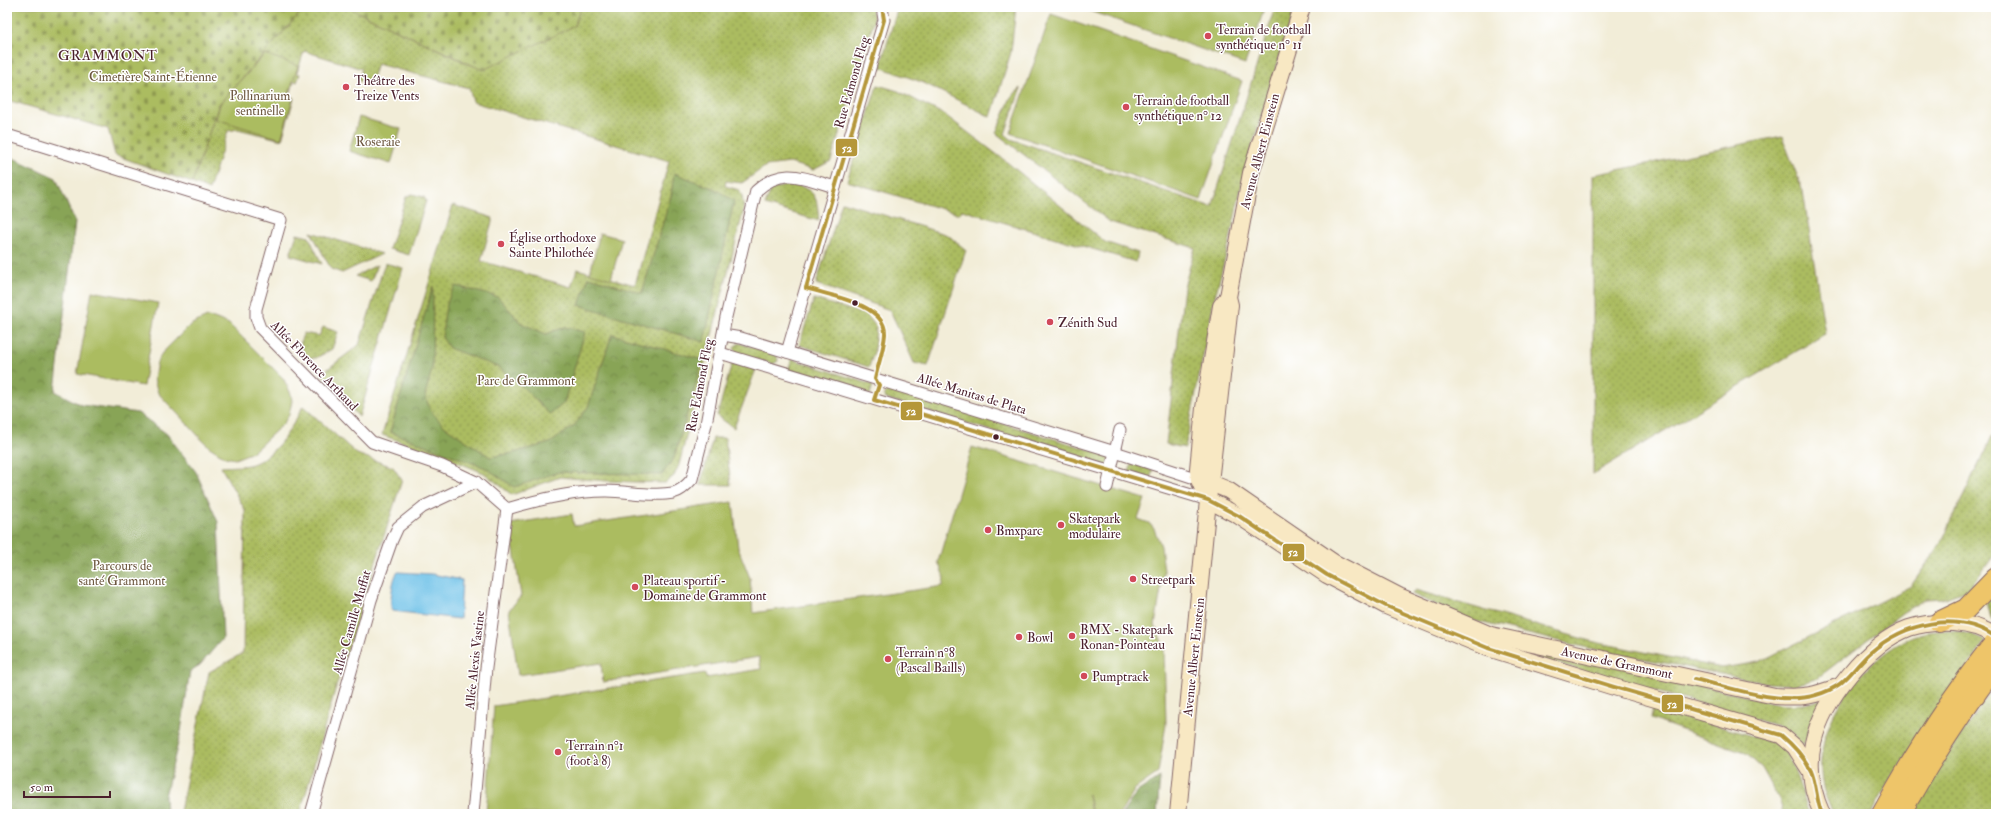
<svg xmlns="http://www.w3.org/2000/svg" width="2003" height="821" viewBox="0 0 2003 821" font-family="'IM FELL Double Pica',serif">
<defs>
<pattern id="grass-dots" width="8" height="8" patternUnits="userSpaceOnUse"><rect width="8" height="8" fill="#abbc60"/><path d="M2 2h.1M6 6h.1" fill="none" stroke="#8d984f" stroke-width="1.8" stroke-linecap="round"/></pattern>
<pattern id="forest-crowns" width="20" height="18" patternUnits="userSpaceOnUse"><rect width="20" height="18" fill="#88a456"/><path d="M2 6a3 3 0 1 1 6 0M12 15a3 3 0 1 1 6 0" fill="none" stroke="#718547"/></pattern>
<pattern id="cemetery-stones" width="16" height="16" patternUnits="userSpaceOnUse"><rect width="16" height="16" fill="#abbc60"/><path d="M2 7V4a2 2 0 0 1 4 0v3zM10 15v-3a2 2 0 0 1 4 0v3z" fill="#8d984f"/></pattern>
</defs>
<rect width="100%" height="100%" fill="#fff"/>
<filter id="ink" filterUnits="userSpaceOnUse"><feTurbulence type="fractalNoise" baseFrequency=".025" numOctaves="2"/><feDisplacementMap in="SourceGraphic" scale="8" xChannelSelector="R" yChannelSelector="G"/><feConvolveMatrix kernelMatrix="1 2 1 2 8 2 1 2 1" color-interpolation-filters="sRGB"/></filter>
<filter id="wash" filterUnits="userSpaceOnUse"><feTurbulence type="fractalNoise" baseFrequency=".012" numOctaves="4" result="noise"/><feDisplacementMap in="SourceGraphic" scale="16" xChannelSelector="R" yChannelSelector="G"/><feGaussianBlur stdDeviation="0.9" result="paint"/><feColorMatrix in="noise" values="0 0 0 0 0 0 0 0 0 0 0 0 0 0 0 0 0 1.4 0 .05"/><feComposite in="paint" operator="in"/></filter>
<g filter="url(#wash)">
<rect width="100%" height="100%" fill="#f2edd8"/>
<!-- grass -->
<g fill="url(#grass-dots)" stroke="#7a6e46">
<path d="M 327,7 L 347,7 L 471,65 L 574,26 L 581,7 L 872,7 L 874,20 L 831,161 L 813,170 L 790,163 L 766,166 L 742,183 L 726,181 L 725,186 L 739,190 L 742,196 L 744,209 L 679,465 L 674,476 L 665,483 L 606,481 L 560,477 L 512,495 L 484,473 L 445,457 L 382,435 L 453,205 L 493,218 L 481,261 L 571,287 L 577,269 L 635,285 L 669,161 L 473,102 L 469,88 L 377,64 L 370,84 L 357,80 L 362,69 L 304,51 L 297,73 L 300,74 L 297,82 L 294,81 L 290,96 L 294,98 L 282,140 L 238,129 L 228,131 L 209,190 L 192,183 L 219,104 L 300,13 Z"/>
<path d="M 898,7 L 1016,7 L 1011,52 L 991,117 L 924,83 L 880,67 Z"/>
<path d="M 1275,7 L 1295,7 L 1245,169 L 1230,240 L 1214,300 L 1185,448 L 1166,444 L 1184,287 L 1195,248 L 1110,222 L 996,133 L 1011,97 L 1021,88 L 1005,134 L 1011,139 L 1212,207 Z"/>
<path d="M 878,85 L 898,91 L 945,115 L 1003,159 L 1105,242 L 1138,253 L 1136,262 L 962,210 L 959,214 L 847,181 L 876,89 Z"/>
<path d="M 1782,136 L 1803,191 L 1825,334 L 1593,474 L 1593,175 Z"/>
<path d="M 794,184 C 817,191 817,198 819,221 L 765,205 L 771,189 Z"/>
<path d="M 412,194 L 424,197 L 426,201 L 409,255 L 389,249 L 406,197 Z"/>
<path d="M 842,202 L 948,235 L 966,250 L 928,366 L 914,363 L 890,310 L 816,284 Z"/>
<path d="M 311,232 L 382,254 L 342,273 L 331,269 Z"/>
<path d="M 297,234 L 309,237 L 322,264 L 290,255 Z"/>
<path d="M 385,263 L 403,268 L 359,417 L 321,374 L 359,345 Z"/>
<path d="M 377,265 L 371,281 L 355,276 Z"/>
<path d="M 814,299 L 867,315 L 876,327 L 874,352 L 869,367 L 799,345 Z"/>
<path d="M 323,327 L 338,332 L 332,349 L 316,358 L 309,358 C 301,350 298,343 304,333 L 319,336 Z"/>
<path d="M 739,343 L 777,355 L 778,361 L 773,364 L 737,354 L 734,347 Z"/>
<path d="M 792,359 L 873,385 L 870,395 L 788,370 Z"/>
<path d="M 732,363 L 756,369 L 734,428 L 717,416 Z"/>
<path d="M 887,388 L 1110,456 L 1107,466 L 884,398 Z"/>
<path d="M 303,406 L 357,454 L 393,467 L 402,480 L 335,690 L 300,814 L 182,814 L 180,811 L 209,672 L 243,653 L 245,510 L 221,467 C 232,466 245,467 255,463 C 278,453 292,427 303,406 Z"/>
<path d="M 1996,428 L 1996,553 L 1981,573 L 1966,590 L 1946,598 L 1925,599 L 1902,613 L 1816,679 L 1795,685 L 1767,683 L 1588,648 L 1516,631 L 1467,619 L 1412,594 L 1415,590 L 1590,641 L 1722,668 L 1759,662 L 1911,586 L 1941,543 Z"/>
<path d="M 713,438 L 725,438 L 731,485 L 700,485 Z"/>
<path d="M 1132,463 L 1153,470 L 1150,479 L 1129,472 Z"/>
<path d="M 1996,590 L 1996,621 L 1990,618 L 1986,602 Z"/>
<path d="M 1464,629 L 1783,705 L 1805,704 L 1822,699 L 1813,714 L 1806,740 L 1802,745 L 1794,735 L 1779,726 L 1488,644 Z"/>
<path d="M 1948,630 L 1972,634 L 1986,640 L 1888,783 L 1872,814 L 1834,814 C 1796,752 1847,671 1904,641 C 1917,633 1932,631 1948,630 Z"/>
<path d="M 1996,684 L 1996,804 L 1987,814 L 1912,814 L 1945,758 Z"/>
<path d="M 1653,707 L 1766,740 L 1782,747 L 1793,765 L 1809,814 L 1783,814 L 1780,801 L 1762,768 L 1744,752 L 1651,719 Z"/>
</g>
<!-- forest -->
<g fill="url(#forest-crowns)" stroke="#696240">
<path d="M 7,155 L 56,178 L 75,222 L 55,391 L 81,405 L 138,413 L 167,434 L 196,472 L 218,522 L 223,638 L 200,665 L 190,671 L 181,731 L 165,796 L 166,814 L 7,814 Z"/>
<path d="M 674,173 L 715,189 L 734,201 L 704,342 L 579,305 L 589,277 L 642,293 L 671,196 Z"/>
<path d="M 433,286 L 432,369 L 425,395 L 430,410 L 444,426 L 490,457 L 513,453 L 550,443 L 574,426 L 588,407 L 612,334 L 703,360 L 674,458 L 662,475 L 559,472 L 514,487 L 486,468 L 390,432 Z"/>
<path d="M 456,286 L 498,297 L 521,323 L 546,334 L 565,327 L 585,332 L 564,403 L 550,415 L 524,388 L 498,367 L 449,348 L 442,337 L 445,311 L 450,295 Z"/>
<path d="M 1160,777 L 1157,814 L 1122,814 L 1137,792 Z"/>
</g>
<!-- cemetery -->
<g fill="url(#cemetery-stones)" stroke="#7a6e46">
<path d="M 7,7 L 327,7 L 300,13 L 219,104 L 192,183 L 115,155 L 108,129 L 7,100 Z"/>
<path d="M 347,7 L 581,7 L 574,26 L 483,70 Z"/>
</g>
<!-- garden -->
<g fill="#abbc60" stroke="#7a6e46">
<path d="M 1078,7 L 1265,7 L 1245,64 Z"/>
<path d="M 1051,14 L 1242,81 L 1201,200 L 1010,133 Z"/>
<path d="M 265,54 L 298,66 L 288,97 L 293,99 L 281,139 L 216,119 L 220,104 Z"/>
<path d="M 359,117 L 401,129 L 391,164 L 349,151 Z"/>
<path d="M 600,233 L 622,239 L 611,279 L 590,273 Z"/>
<path d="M 92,291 L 158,303 L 143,386 L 77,374 Z"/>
<path d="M 207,317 L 214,318 L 229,324 L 283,378 L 291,394 L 292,401 L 289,415 L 283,424 L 253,452 L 235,459 L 225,457 L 208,446 L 158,393 L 154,379 L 157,362 L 162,353 L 190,325 Z"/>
<path d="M 972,447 L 1145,499 L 1138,519 L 1149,523 L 1154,529 L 1161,546 L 1164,571 L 1155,625 L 1164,647 L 1166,724 L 1158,773 L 1135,789 L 1120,814 L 1092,814 L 1088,794 L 1091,814 L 486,814 L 494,706 L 705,673 L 706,678 L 761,669 L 759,657 L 603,682 L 601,663 L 518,675 L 509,610 L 521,596 L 510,524 L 572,514 L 574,526 L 733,502 L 738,548 L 750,578 L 753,613 L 943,586 L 944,577 L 938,562 Z"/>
</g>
<!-- water -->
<path fill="#6ac0e7" stroke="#5a7089" d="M 398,572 L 432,574 L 462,580 L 460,619 L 392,611 C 389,605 393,575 398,572 Z"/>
</g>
<g filter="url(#ink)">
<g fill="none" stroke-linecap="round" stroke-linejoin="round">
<defs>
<g id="street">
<path d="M 7,135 L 281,220 L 256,309 L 256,317 L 260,328 L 372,442 L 442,466 L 476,482 L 507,509"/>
<path d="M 723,335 L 741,338 L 1115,452 L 1204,481"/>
<path d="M 787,352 L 884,20 L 882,7"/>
<path d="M 720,353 L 1208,500"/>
<path d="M 1107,487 L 1120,430"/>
<path d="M 507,509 C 537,500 573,491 606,491 C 628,491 651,497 673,493 C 681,491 687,485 692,479 L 706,424 L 726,317 L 756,191 C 783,166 803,178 835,187"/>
<path d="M 311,814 L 371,600 L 392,540 L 398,527 L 423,507 L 476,482"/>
<path d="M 473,814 L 486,668 L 507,509"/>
</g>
<g id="secondary">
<path d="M 1228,297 L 1221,306 L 1204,408 L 1198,469 L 1199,480 L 1208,500 L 1239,516 L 1327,575 L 1386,606 L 1415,618 L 1488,648 L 1614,687 L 1781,735 L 1795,747 L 1811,772"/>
<path d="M 1211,483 L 1228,490 L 1333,562 L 1399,596 L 1491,635 L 1775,696 C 1804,698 1813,696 1840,686"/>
<path d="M 1178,814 L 1208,500 L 1230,305 L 1228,297 L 1251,173 L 1302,7"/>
<path d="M 1822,814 C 1812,792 1808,767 1813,743 C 1822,701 1868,643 1909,628 C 1924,623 1938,622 1953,623 C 1968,624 1984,628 1996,637"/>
</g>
<g id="highway">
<path d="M 1939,622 L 1966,609 L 1996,578"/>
<path d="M 1882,814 C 1915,753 1953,694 1996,641"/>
<path d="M 1900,814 C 1929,763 1960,713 1996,666"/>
</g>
</defs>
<!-- street casing -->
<use href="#street" stroke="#856768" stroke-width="13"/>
<!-- secondary casing -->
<use href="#secondary" stroke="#856768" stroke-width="18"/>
<!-- highway casing -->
<use href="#highway" stroke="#856768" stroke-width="22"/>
<!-- street -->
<use href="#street" stroke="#fff" stroke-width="11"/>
<!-- secondary -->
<use href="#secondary" stroke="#f8e8c3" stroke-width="16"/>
<!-- highway -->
<use href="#highway" stroke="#eec569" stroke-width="20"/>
<defs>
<g id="bus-1">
<path d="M 806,288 C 828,295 886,304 885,334 C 884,349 878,365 875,379 L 879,385 L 874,400 L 1208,500 L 1239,516 L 1327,575 L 1386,606 L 1488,648 L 1614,687 L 1781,735 C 1793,745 1804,757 1811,771 C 1817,785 1816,800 1822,814"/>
<path d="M 806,288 L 884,20 L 882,7"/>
<path d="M 1694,679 C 1730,687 1780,706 1816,695 C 1847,686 1849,672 1870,653 C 1904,623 1956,610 1996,637"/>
</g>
</defs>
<!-- bus-1 casing -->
<use href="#bus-1" stroke="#fff" stroke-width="7"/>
<!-- bus-1 -->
<use href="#bus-1" stroke="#b5973a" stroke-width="4"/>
</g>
</g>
<!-- markers -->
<g fill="#d1495b" stroke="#fff" stroke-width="1.5">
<circle cx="1208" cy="36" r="4"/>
<circle cx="346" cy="87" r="4"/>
<circle cx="1126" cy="107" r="4"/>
<circle cx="501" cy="244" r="4"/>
<circle cx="1050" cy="322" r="4"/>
<circle cx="1061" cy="525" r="4"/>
<circle cx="988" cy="530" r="4"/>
<circle cx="1133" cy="579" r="4"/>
<circle cx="635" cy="587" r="4"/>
<circle cx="1072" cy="636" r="4"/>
<circle cx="1019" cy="637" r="4"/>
<circle cx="888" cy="659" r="4"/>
<circle cx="1084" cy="676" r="4"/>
<circle cx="558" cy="752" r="4"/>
</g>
<g fill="#4a1f2b" stroke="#fff" stroke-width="1.5">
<circle cx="855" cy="303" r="3.5"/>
<circle cx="996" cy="437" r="3.5"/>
</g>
<g text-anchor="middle" stroke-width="3" stroke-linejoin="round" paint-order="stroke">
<!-- poi labels -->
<g font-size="13" fill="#4a1f2b" stroke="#fff" text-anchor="start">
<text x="1216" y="34">Terrain de football<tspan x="1216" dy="15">synthétique n° 11</tspan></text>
<text x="354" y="85">Théâtre des<tspan x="354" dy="15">Treize Vents</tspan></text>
<text x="1134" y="105">Terrain de football<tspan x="1134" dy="15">synthétique n° 12</tspan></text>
<text x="509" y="242">Église orthodoxe<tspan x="509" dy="15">Sainte Philothée</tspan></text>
<text x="1058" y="327">Zénith Sud</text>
<text x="1069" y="523">Skatepark<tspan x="1069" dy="15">modulaire</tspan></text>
<text x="996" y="535">Bmxparc</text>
<text x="1141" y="584">Streetpark</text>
<text x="643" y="585">Plateau sportif -<tspan x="643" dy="15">Domaine de Grammont</tspan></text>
<text x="1080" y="634">BMX - Skatepark<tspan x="1080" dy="15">Ronan-Pointeau</tspan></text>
<text x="1027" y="642">Bowl</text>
<text x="896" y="657">Terrain n°8<tspan x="896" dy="15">(Pascal Baills)</tspan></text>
<text x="1092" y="681">Pumptrack</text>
<text x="566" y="750">Terrain n°1<tspan x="566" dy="15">(foot à 8)</tspan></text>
</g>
<!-- park labels -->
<g font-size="13" fill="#6c563e" stroke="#fff">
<text x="153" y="81">Cimetière Saint-Étienne</text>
<text x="260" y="100">Pollinarium<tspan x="260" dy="15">sentinelle</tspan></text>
<text x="378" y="146">Roseraie</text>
<text x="526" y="385">Parc de Grammont</text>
<text x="122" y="570">Parcours de<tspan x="122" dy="15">santé Grammont</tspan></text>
</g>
<!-- street labels -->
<g font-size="13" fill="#4a1f2b" stroke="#fff">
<text transform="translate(851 82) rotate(-74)" y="5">Rue Edmond Fleg</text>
<text transform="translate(1259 151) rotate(-75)" y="5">Avenue Albert Einstein</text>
<text transform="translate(315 365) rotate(46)" y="5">Allée Florence Arthaud</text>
<text transform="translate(699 385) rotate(-79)" y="5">Rue Edmond Fleg</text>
<text transform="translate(972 393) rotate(17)" y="5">Allée Manitas de Plata</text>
<text transform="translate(351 622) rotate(-74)" y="5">Allée Camille Muffat</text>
<text transform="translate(1193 657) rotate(-84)" y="5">Avenue Albert Einstein</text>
<text transform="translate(474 660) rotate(-84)" y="5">Allée Alexis Vastine</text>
<text transform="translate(1617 662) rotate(12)" y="5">Avenue de Grammont</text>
</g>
<!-- neighbourhood labels -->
<g font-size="14" letter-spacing="1" fill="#4a1f2b" stroke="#fff">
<text x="108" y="60">GRAMMONT</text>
</g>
</g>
<g stroke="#fff" stroke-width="1.5">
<rect x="835" y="138" width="23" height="19" rx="4" fill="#b5973a"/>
<rect x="900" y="401" width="23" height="20" rx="4" fill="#b5973a"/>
<rect x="1282" y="543" width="23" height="19" rx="4" fill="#b5973a"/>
<rect x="1661" y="694" width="23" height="19" rx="4" fill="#b5973a"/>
</g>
<g font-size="11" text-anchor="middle" font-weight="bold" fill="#fff">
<text x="847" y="152">52</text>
<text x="911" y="415">52</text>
<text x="1293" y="556">52</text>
<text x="1672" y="708">52</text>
</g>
<!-- margin -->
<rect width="2003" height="821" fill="none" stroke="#fff" stroke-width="24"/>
<!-- scale -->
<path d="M24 791v6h86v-6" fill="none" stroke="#4a1f2b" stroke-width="2"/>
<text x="30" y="791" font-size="12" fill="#4a1f2b" stroke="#ffffff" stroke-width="3" paint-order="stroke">50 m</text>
</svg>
